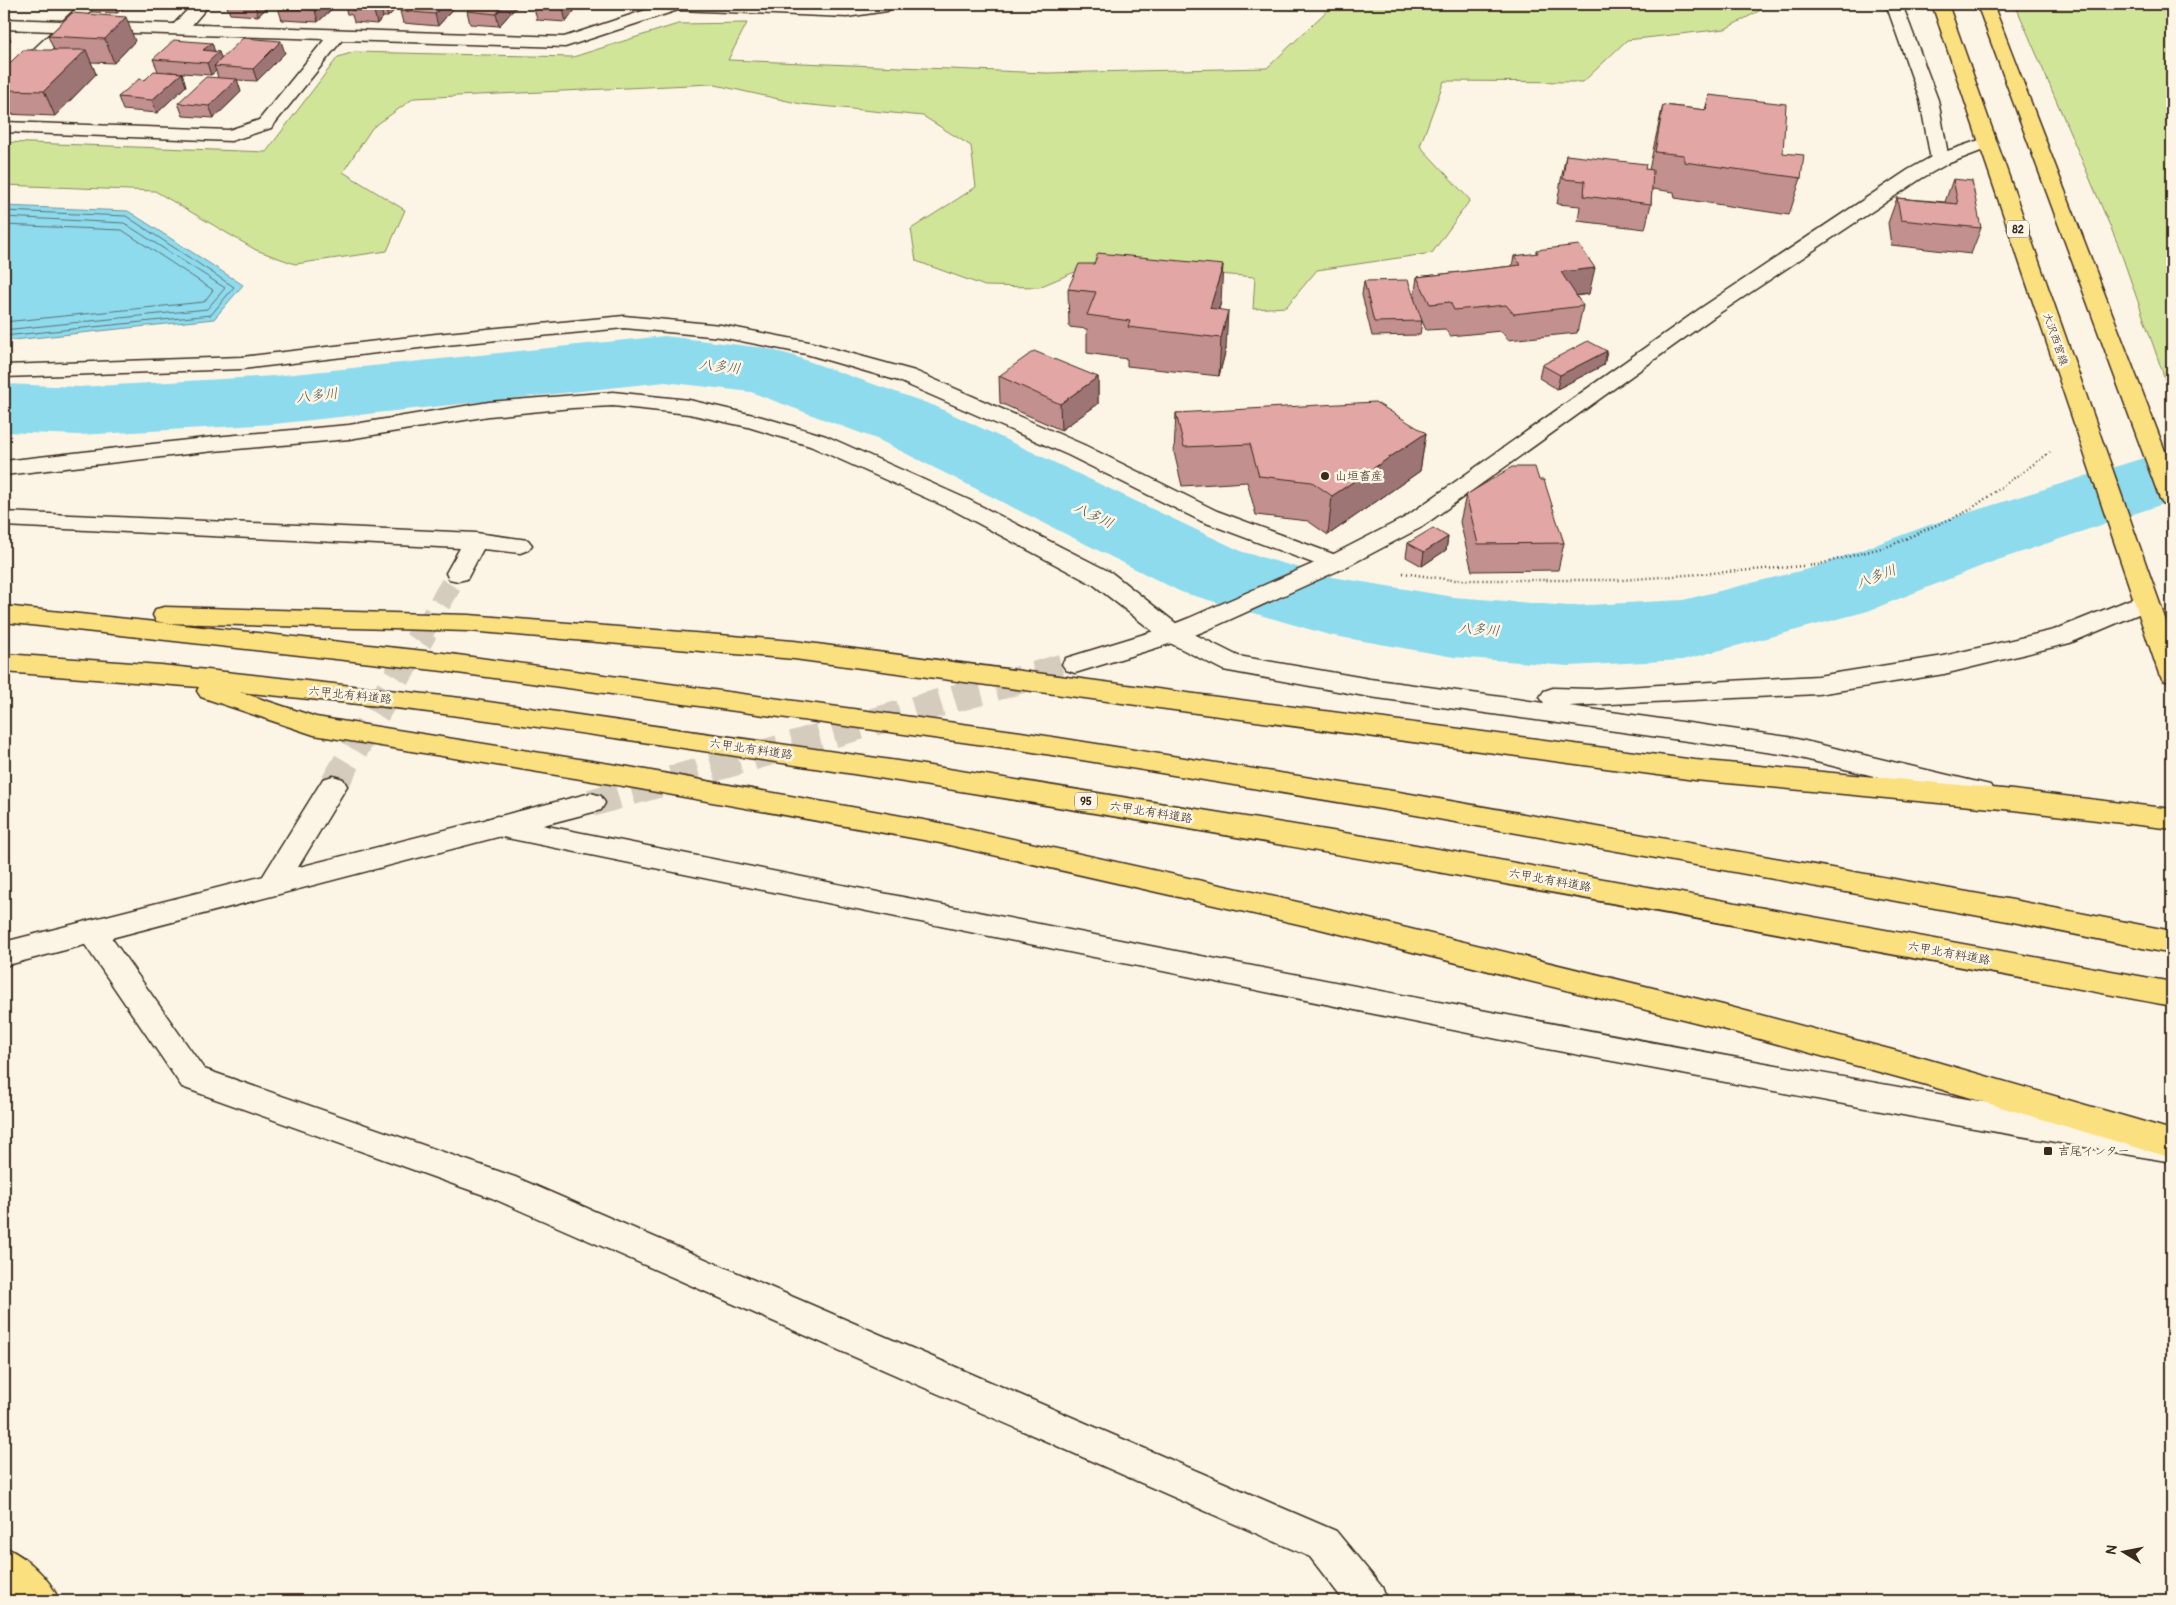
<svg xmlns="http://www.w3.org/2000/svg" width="2176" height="1605" viewBox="0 0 2176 1605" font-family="Pangolin,'Klee One',sans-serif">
<rect width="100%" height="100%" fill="#fcf5e5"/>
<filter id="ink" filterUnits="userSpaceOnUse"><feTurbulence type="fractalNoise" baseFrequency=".02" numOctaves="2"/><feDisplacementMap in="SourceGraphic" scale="10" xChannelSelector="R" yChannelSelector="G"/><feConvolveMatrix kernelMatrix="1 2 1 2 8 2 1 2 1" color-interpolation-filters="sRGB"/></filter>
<g filter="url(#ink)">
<!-- green -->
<g fill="#d1e599" stroke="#86885c">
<path d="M 1334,4 L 1772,4 L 1725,29 L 1627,40 L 1583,82 L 1444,81 L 1420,146 L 1470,200 L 1432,253 L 1317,270 L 1286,307 L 1253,309 L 1255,277 L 1094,264 L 1039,287 L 985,286 L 916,261 L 911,229 L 976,187 L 971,146 L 923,116 L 801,104 L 711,84 L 414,98 L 372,128 L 343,172 L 405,210 L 387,251 L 295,264 L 256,250 L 155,191 L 4,185 L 4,142 L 266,152 L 338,57 L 354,52 L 573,57 L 678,24 L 747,23 L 728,60 L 1047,73 L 1267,68 Z"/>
<path d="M 2015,4 L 2172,4 L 2172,383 L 2166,382 L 2119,247 Z"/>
</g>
<!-- water -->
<path fill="#8edbed" stroke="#6d949a" d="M 4,206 L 128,211 L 243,285 L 214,319 L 4,341 Z"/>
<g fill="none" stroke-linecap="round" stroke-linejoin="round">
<!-- shore -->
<g stroke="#5c7171" stroke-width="1">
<path d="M 4,211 L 126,216 L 234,287 L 211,315 L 4,336"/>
<path d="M 4,217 L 124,223 L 225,288 L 207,309 L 4,330"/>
<path d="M 4,225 L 122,230 L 213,290 L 204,302 L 4,322"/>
</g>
<!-- river -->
<path fill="#8edbed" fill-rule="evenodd" d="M 665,336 L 764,348 L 791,355 L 935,406 L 1243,552 L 1332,577 L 1454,597 L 1569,606 L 1683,600 L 1812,568 L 1932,524 L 2172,449 L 2172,501 L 1992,562 L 1868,611 L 1683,660 L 1569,666 L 1454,657 L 1329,635 L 1181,592 L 879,440 L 751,392 L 665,382 L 274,424 L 79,435 L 4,432 L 4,384 L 79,387 L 274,376 Z"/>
<!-- street-tunnel-far1 -->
<path stroke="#d5ccbd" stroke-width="22" stroke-dasharray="22 11" stroke-linecap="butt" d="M 423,632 L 458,573"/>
<!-- street-tunnel -->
<path stroke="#d5ccbd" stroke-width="28" stroke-dasharray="28 14" stroke-linecap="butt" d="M 333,786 L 424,631"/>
<!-- secondary-tunnel -->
<path stroke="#d5ccbd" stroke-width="28" stroke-dasharray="28 14" stroke-linecap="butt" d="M 591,803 L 1075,664"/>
<defs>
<g id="street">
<path d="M 81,4 L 98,4 L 81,21 L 564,37 L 664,4 L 766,4 L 847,7 L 896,4 L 887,11 L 847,17 L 678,10 L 565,47 L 342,40 L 271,128 L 231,141 L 4,132 L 4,122 L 229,130 L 259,120 L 325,39 L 71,31 L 10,90 L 4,91 L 4,77 L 53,31 L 4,29 L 4,19 L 63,21 Z"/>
<path d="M 1886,4 L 1902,4 L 1938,100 L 1949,160 L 1947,164 L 1933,164 L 1931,160 L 1920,100 Z"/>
<path d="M 624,316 L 721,325 L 809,342 L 915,371 L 1084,445 L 1217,511 L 1344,558 L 1347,563 L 1344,568 L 1335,571 L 1326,568 L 1201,521 L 1068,455 L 899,381 L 806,354 L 721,337 L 624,328 L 436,346 L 242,369 L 4,377 L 4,365 L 242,357 L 436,334 Z"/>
<path d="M 613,392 L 689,400 L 762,417 L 826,436 L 969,500 L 1112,573 L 1182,628 L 1238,656 L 1370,679 L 1544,703 L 1540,697 L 1544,691 L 1553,688 L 1590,689 L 1818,676 L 1944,656 L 2054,630 L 2146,593 L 2155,595 L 2158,601 L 2155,607 L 2070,643 L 1944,674 L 1818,694 L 1569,706 L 1788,737 L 1990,785 L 1994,792 L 1990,799 L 1980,802 L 1788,755 L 1370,697 L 1223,670 L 1164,640 L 1094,585 L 953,510 L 810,446 L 748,427 L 689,414 L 613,406 L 572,408 L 489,416 L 349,439 L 214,451 L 4,475 L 4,461 L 214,437 L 349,425 L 489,402 Z"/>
<path d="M 4,512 L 476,533 L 528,540 L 532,545 L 528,550 L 520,553 L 483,549 L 467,579 L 458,581 L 449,579 L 446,573 L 460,548 L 4,526 Z"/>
<path d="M 333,776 L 343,779 L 347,786 L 283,892 L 273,895 L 263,892 L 259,884 L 263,876 L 323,779 Z"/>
<path d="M 497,816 C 1055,927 1611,1041 2172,1134 L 2172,1162 L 1962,1126 L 1542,1048 L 497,836 L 487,833 L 483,826 L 487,819 Z"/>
<path d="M 91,920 L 101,923 L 204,1069 L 515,1177 L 1336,1531 L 1382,1587 L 1387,1601 L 1344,1601 L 1310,1557 L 492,1198 L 182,1087 L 81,939 L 76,931 L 81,923 Z"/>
</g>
<g id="secondary">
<path d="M 193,4 L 210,4 L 185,33 L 173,33 L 171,29 L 173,25 Z"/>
<path d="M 1988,137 L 1994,138 L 1997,142 L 1994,146 L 1947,164 L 1922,178 L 1715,316 L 1420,528 L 1344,568 L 1207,630 L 1182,640 L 1075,673 L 1066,670 L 1062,664 L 1066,658 L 1164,628 L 1189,618 L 1326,558 L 1404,518 L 1701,308 L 1908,170 L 1933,156 Z"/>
<path d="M 591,793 L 601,796 L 605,803 L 601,810 L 4,966 L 4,942 Z"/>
</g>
<g id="primary">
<path d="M 1932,4 L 1948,4 L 2172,638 L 2172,683 L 2163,680 L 2159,674 Z"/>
<path d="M 1977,4 L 1993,4 L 2172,469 L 2172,506 L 2164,504 L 2160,499 Z"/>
<path d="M 4,606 L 165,623 L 156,621 L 153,615 L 156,609 L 165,607 L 469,615 L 794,641 L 1695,760 L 2013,790 L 2172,809 L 2172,829 L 2013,810 L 1695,780 L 794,659 L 469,631 L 165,623 L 443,653 L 1021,732 L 1399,792 L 2013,900 L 2172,931 L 2172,954 L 2013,922 L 1399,812 L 1021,750 L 443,671 L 4,622 Z"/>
<path d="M 4,654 L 161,665 L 461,698 L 918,764 L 1394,841 L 2172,982 L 2172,1006 C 1604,901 1037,795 465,717 C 390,706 315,700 240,692 L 316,717 L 629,767 L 940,823 L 1320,907 L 1723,1005 L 1923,1058 L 2172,1130 L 2172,1158 L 1923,1084 L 1723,1029 L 1320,929 L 940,843 L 629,787 L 314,735 L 201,697 L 197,691 L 199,687 L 4,672 Z"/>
<path d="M 4,1547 C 26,1556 51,1579 59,1601 L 13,1601 L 4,1593 Z"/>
</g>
</defs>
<!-- street casing -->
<use href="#street" stroke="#3b2a1e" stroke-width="3"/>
<!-- secondary casing -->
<use href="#secondary" stroke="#3b2a1e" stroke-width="3"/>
<!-- primary casing -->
<use href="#primary" stroke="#3b2a1e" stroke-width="3"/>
<!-- path -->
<path stroke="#3b2a1e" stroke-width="2.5" stroke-dasharray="1 3" stroke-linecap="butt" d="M 1403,573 L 1452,580 L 1622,580 L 1816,565 L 1889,546 L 1968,511 L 2052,451"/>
<!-- street -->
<use href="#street" fill="#fcf5e5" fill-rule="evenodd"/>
<!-- secondary -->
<use href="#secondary" fill="#fcf5e5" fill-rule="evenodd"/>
<!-- primary -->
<use href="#primary" fill="#fbe080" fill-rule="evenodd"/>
</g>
<!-- wall -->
<g fill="#c2908e" stroke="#3b2a1e">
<path d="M 89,4 L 129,4 L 117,13 L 92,12 Z"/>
<path d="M 226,4 L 271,4 L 258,16 L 230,14 Z"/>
<path d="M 282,4 L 337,4 L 318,22 L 282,20 L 278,8 Z"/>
<path d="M 344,4 L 401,4 L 388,17 L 383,17 L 377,24 L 354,22 L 352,15 L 347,14 Z"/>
<path d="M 474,4 L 517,4 L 518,5 L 499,26 L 470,24 L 467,11 Z"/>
<path d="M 537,4 L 576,4 L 577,7 L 566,22 L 537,20 L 534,8 Z"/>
<path d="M 989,4 L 1014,4 L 1014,5 Z"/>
<path d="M 1053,4 L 1073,4 L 1073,6 L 1053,5 Z"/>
<path d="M 1093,4 L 1129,4 L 1128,6 L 1093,5 Z"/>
<path d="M 453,9 L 438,26 L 403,23 L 400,11 Z"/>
<path d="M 72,13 L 135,41 L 114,63 L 91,62 L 96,74 L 55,116 L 4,114 L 4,69 L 54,50 L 48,36 Z"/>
<path d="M 212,43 L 214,51 L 219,52 L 221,59 L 285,53 L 257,81 L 237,80 L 241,92 L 214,118 L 183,116 L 178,103 L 218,78 L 216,71 L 211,75 L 168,72 L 182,73 L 186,86 L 157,113 L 123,110 L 118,97 L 158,71 L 153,59 Z"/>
<path d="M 1709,95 L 1783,153 L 1801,178 L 1789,215 L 1675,198 L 1674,192 L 1652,189 L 1651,204 L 1645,229 L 1578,221 L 1580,206 L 1557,204 L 1561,180 L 1566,155 L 1649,170 L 1655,141 L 1663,105 L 1705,110 Z"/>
<path d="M 1953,179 L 1981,228 L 1971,254 L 1891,245 L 1888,223 L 1897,198 L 1945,202 Z"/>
<path d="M 1536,250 L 1589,294 L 1576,296 L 1583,306 L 1577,333 L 1508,340 L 1501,331 L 1450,336 L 1445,329 L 1426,330 L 1422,321 L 1420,335 L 1372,336 L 1362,295 L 1364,281 L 1414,298 L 1417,277 L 1512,266 L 1514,256 L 1536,254 Z"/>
<path d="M 1068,289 L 1221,302 L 1219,309 L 1226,349 L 1219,376 L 1127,366 L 1127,359 L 1087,353 L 1087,329 L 1069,327 Z"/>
<path d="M 1607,351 L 1604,365 L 1557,389 L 1539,378 L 1542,365 Z"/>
<path d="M 999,376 L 1098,377 L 1098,404 L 1061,430 L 1000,403 Z"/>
<path d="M 1176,413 L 1426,433 L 1420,471 L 1328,535 L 1308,521 L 1256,515 L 1247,482 L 1182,486 L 1174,452 Z"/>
<path d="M 1539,480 L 1564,543 L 1558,570 L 1472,571 L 1460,522 L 1466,495 Z"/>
<path d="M 1448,537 L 1446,550 L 1422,566 L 1406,557 L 1408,543 Z"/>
</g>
<!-- shaded-wall -->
<g fill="#9e7574" stroke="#3b2a1e">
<path d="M 114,4 L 129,4 L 117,13 Z"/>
<path d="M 254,4 L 271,4 L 258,16 Z"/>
<path d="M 321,4 L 337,4 L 318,22 L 315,10 Z"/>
<path d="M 386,4 L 401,4 L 388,17 L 384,5 Z"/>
<path d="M 444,4 L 451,4 L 453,9 L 438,26 L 435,14 Z"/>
<path d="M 505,4 L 517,4 L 518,5 L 499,26 L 496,14 Z"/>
<path d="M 567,4 L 576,4 L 577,7 L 566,22 L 563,9 Z"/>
<path d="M 380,5 L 383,17 L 377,24 L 374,11 Z"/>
<path d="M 126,17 L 135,41 L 114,63 L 105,39 Z"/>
<path d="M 5,28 L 11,40 L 4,46 L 4,29 Z"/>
<path d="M 281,41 L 285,53 L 257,81 L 253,69 Z"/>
<path d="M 212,43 L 216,55 L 219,52 L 223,64 L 214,66 L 216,71 L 211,75 L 203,50 Z"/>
<path d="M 86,50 L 96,74 L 55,116 L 44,91 Z"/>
<path d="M 182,73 L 186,86 L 157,113 L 152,100 Z"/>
<path d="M 237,79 L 241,92 L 214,118 L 209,106 Z"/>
<path d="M 1223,265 L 1221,302 L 1210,337 L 1210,308 Z"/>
<path d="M 1595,268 L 1589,294 L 1555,298 L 1561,272 Z"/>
<path d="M 1228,311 L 1226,349 L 1219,376 L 1221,338 Z"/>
<path d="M 1607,351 L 1604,365 L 1557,389 L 1560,375 Z"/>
<path d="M 1098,377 L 1098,404 L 1061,430 L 1060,404 Z"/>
<path d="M 1426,433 L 1420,471 L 1328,535 L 1332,496 Z"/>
<path d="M 1448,537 L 1446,550 L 1422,566 L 1424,552 Z"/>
</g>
<!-- building -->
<g fill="#e2a7a5" stroke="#3b2a1e">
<path d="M 282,4 L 321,4 L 315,10 L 278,8 Z"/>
<path d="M 357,4 L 386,4 L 384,5 L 380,5 L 374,11 L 351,10 Z"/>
<path d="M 407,4 L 444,4 L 435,14 L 400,11 Z"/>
<path d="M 474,4 L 505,4 L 496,14 L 467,11 Z"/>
<path d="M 537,4 L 567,4 L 563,9 L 534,8 Z"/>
<path d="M 72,13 L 126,17 L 105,39 L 48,36 Z"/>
<path d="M 243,38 L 281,41 L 253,69 L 214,66 Z"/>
<path d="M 174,40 L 212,43 L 203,50 L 219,52 L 207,63 L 153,59 Z"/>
<path d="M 23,50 L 86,50 L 44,91 L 4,90 L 4,69 Z"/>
<path d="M 154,71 L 182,73 L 152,100 L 118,97 L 139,79 L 145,80 Z"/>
<path d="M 206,77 L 237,79 L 209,106 L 178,103 Z"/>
<path d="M 1709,95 L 1786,104 L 1783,153 L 1804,155 L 1801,178 L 1684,162 L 1684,155 L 1655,152 L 1663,105 L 1706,110 Z"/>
<path d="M 1566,155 L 1646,164 L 1645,169 L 1653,170 L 1651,204 L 1584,196 L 1585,181 L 1563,179 Z"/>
<path d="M 1953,179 L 1972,181 L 1981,228 L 1901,220 L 1897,198 L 1958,204 Z"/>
<path d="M 1579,245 L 1595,268 L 1561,272 L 1583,306 L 1514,314 L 1506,305 L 1454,310 L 1450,302 L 1430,304 L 1417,277 L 1521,265 L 1514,256 L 1538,253 L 1536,250 Z"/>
<path d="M 1098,253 L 1223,265 L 1210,308 L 1228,311 L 1221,338 L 1128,327 L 1130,321 L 1087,315 L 1096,292 L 1068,289 L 1079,264 L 1094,264 Z"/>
<path d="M 1408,280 L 1422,321 L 1374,322 L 1364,281 Z"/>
<path d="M 1588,341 L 1607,351 L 1560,375 L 1542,365 Z"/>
<path d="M 1034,351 L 1098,377 L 1060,404 L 999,376 Z"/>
<path d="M 1375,402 L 1426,433 L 1332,496 L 1312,482 L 1259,476 L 1250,444 L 1184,447 L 1176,413 Z"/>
<path d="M 1512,467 L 1535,467 L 1539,480 L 1544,480 L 1564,543 L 1478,544 L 1466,495 Z"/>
<path d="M 1433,528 L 1448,537 L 1424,552 L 1408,543 Z"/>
</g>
</g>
<!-- markers -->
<g fill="#3b2a1e" stroke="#fcf5e5" stroke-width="2">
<circle cx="1325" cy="476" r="5"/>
<rect x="2043" y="1146" width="10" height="10" rx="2.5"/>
</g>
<g text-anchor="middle" stroke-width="5" stroke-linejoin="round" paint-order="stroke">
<!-- shield labels -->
<g fill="#fcf5e5" stroke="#75675a" stroke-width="1">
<rect x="2007" y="220.5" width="22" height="17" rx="4"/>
<rect x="1075" y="792.5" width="22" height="17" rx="4"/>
</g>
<g font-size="11" font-weight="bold" fill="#3b2a1e">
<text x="2018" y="233">82</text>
<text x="1086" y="805">95</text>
</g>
<!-- far-street labels -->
<g font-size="11" fill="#3b2a1e" stroke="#fcf5e5">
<text transform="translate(2056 339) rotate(71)" y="4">大沢西宮線</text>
</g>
<!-- poi labels -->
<g font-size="12" fill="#3b2a1e" stroke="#fcf5e5" text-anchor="start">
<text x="1335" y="480">山垣畜産</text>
<text x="2058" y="1155">吉尾インター</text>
</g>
<!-- street labels -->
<g font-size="12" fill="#3b2a1e" stroke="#fcf5e5">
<text transform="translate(350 695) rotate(6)" y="4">六甲北有料道路</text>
<text transform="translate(751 749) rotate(8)" y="4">六甲北有料道路</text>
<text transform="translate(1151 812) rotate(9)" y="4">六甲北有料道路</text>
<text transform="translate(1550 880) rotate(10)" y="4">六甲北有料道路</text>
<text transform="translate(1949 953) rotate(10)" y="4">六甲北有料道路</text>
</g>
<!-- water labels -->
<g font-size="14" font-style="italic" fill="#505652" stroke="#fcf5e5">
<text transform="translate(720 366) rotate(7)" y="5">八多川</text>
<text transform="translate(317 395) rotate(-6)" y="5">八多川</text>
<text transform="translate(1094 515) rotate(26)" y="5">八多川</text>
<text transform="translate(1876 576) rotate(-21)" y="5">八多川</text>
<text transform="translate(1479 629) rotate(5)" y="5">八多川</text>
</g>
</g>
<!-- margin -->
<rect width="2176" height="1605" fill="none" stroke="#fcf5e5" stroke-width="20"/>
<rect x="10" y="10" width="2156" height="1585" fill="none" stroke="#3b2a1e" stroke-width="2" filter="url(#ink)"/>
<!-- north arrow -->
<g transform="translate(2124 1552) rotate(280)" stroke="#fcf5e5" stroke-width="4" paint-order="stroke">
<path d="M0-4L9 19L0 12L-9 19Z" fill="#3b2a1e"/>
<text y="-8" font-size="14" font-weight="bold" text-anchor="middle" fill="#3b2a1e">N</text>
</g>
</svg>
